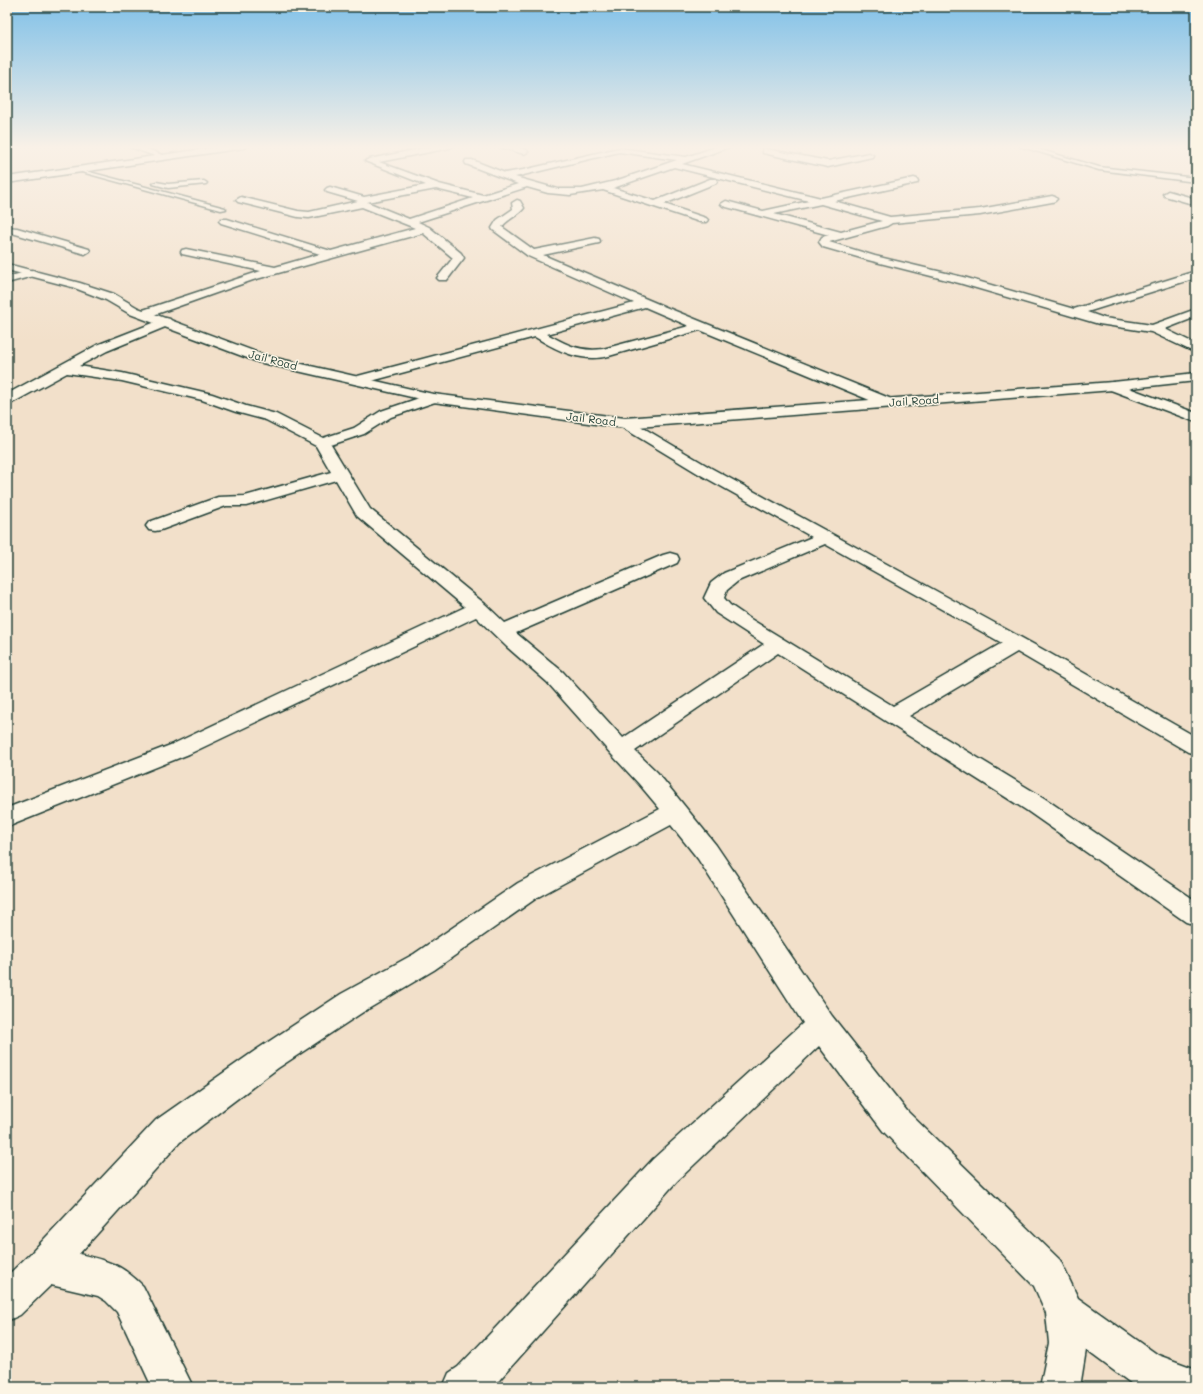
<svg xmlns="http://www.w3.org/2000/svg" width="1203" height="1394" viewBox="0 0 1203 1394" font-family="Mali,sans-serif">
<rect width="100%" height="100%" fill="#f2e0ca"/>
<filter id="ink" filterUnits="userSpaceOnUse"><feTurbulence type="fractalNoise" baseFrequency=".025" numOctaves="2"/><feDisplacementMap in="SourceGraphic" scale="8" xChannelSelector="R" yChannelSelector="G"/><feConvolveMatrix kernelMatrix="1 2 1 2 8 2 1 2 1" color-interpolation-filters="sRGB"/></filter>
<g filter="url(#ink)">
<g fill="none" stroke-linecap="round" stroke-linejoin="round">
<defs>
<g id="lane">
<path d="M 1019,146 L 1028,146 L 1099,167 L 1196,178 L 1196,182 L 1099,170 Z"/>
<path d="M 78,169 L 225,208 L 226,209 L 221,210 L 78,171 Z"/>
<path d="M 204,181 L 207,183 L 206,184 L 168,188 L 153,184 L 156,182 L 168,184 Z"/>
</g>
<g id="street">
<path d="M 127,146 L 140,146 L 162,155 L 158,157 Z"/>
<path d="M 435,146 L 454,146 L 450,148 L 379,162 L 439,184 L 483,195 L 518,184 L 466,164 L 465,162 L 466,160 L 472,160 L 505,173 L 523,170 L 619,148 L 686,157 L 719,146 L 732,146 L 682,164 L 821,198 L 914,178 L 917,179 L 918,181 L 917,183 L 834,201 L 890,217 L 980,209 L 1052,196 L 1055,197 L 1057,199 L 1055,201 L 1052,202 L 980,215 L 892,223 L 887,226 L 829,242 L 875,256 L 967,278 L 1074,309 L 1196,271 L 1196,278 L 1087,312 L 1104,318 L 1152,325 L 1196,309 L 1196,317 L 1165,329 L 1196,344 L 1196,353 L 1151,332 L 1099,324 L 959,283 L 868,260 L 823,247 L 819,242 L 822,237 L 829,235 L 723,206 L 721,204 L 726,201 L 763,211 L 809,201 L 674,167 L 613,188 L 655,201 L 710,179 L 716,179 L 717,181 L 716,183 L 664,204 L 706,218 L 708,220 L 706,222 L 700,222 L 603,190 L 570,195 L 548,193 L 527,187 L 418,222 L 429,227 L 461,253 L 464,258 L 447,280 L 439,280 L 437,278 L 453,258 L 423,233 L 253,280 L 148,317 L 140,317 L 138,314 L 140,311 L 261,271 L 182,254 L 181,252 L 182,250 L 186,249 L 275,267 L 320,254 L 221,223 L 219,221 L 221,219 L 227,219 L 331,251 L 415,228 L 362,207 L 309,218 L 298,217 L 238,202 L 236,200 L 241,197 L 298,211 L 309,212 L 358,201 L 327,192 L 325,190 L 327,188 L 330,187 L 364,197 L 426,185 L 365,161 L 369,159 ZM 619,152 L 677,160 L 615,181 L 582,189 L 558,189 L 515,177 ZM 436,189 L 473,198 L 409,219 L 367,202 ZM 821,204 L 882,221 L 841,232 L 774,214 Z"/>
<path d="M 497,146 L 512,146 L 527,150 L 528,152 L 524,154 Z"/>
<path d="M 763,149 L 766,149 L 828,161 L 869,153 L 873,155 L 872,157 L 828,167 L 763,153 Z"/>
<path d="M 1168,191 L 1196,199 L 1196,205 L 1165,196 L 1163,194 Z"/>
<path d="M 517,200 L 520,201 L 524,208 C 518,216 507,219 502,227 L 534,250 L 595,238 L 599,239 L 600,241 L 599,243 L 543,255 L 663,306 L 894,400 L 896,403 L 894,406 L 889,407 L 884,406 L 700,330 L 609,356 C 581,363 558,351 535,337 L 364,383 L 359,384 L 354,383 L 352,380 L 354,377 L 634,303 L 528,256 L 493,230 L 492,228 L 497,220 L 513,209 L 512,203 ZM 645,307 L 689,326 L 603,349 C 580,352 567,345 547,334 Z"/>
<path d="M 7,227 L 17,228 L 89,249 L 90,251 L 85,254 L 12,233 L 7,233 Z"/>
<path d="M 33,270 L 39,273 L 37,275 L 7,283 L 7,277 Z"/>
<path d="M 166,318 L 170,319 L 172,322 L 170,325 L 107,351 L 79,366 L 122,373 L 212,394 L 246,406 L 276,414 L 323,438 L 354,428 L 381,411 L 428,395 L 433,394 L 438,395 L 440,398 L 438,401 L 391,417 L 364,434 L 331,445 L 370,509 L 485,604 L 505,623 L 663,555 L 670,553 L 677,555 L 679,559 L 677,563 L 516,633 L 563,672 L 623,738 L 764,644 L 716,613 L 704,598 L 711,583 L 724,573 L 812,537 L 699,474 L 620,426 L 617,423 L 620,420 L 625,418 L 630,420 L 711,468 L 1042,649 L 1196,737 L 1196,754 L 1188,752 L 1017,652 L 909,716 L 1044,798 L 1196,901 L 1196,925 L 1186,922 L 1026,810 L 778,653 L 635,751 L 657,772 L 716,845 L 832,1016 L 907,1111 L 1060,1260 L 1078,1298 L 1158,1355 L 1196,1369 L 1196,1387 L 1140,1387 L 1132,1384 L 1086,1350 L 1080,1387 L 1040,1387 L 1049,1343 L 1046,1313 L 1034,1286 L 883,1131 L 819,1046 L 677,1181 L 493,1387 L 443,1387 L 449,1373 L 458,1367 L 486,1338 L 653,1159 L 803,1023 L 698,859 L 671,825 L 538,897 L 434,970 L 363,1012 L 278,1068 L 180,1142 L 79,1254 C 108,1261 121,1264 143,1286 L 193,1387 L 152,1387 L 117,1312 L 106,1301 L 98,1296 L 51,1285 L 20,1315 L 7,1321 L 7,1276 L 32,1252 L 156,1120 L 256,1050 L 341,994 L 414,954 L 518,883 L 660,809 L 639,784 L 612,755 L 547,682 L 507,647 L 476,617 L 189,754 L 7,827 L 7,808 L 173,744 L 465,607 L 357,516 L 336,480 L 246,506 L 226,506 L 161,530 L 155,531 L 149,530 L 146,526 L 149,522 L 218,497 L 245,496 L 331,472 L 316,446 L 266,420 L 236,412 L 202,400 L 122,381 L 67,373 L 12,403 L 7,404 L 7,394 L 97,345 ZM 825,544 L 1002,643 L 893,706 L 749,618 L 730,605 L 724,598 L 727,590 L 738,581 Z"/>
<path d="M 1113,382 L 1196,413 L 1196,422 L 1108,389 L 1106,386 L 1108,383 Z"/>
</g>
<path id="secondary" d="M 7,264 L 80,283 L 114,294 L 138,308 L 267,356 L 433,394 L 625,418 L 1113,382 L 1196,373 L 1196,381 L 1113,390 L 625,428 L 433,402 L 258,362 L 130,314 L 106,300 L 72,287 L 7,270 Z"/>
<path id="primary" d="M 225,146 L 248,146 L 244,148 L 7,183 L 7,177 Z"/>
</defs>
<!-- lane casing -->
<use href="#lane" stroke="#1f3d34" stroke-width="3"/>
<!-- street casing -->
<use href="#street" stroke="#1f3d34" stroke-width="3"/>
<!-- secondary casing -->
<use href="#secondary" stroke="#1f3d34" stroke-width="3"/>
<!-- primary casing -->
<use href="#primary" stroke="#1f3d34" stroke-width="3"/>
<!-- lane -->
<use href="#lane" fill="#fcf5e5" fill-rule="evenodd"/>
<!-- street -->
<use href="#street" fill="#fcf5e5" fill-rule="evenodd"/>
<!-- secondary -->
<use href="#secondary" fill="#fcf5e5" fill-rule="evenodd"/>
<!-- primary -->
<use href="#primary" fill="#fcf5e5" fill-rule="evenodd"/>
</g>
</g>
<!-- sky -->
<linearGradient id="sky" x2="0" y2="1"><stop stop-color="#81c1e8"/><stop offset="0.43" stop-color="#f9f1e7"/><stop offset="1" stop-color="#f9f1e7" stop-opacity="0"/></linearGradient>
<rect width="1203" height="342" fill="url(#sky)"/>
<g text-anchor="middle" stroke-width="3" stroke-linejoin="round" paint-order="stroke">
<!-- far-street labels -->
<g font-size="11" fill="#1f3d34" stroke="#fcf5e5">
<text transform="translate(273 360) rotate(15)" y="4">Jail Road</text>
<text transform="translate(914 401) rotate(-4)" y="4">Jail Road</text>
<text transform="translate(591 419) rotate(7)" y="4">Jail Road</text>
</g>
</g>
<!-- margin -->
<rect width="1203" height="1394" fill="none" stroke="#fcf5e5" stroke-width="24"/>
<rect x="12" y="12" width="1179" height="1370" fill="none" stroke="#1f3d34" stroke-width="1.5" filter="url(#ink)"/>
</svg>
